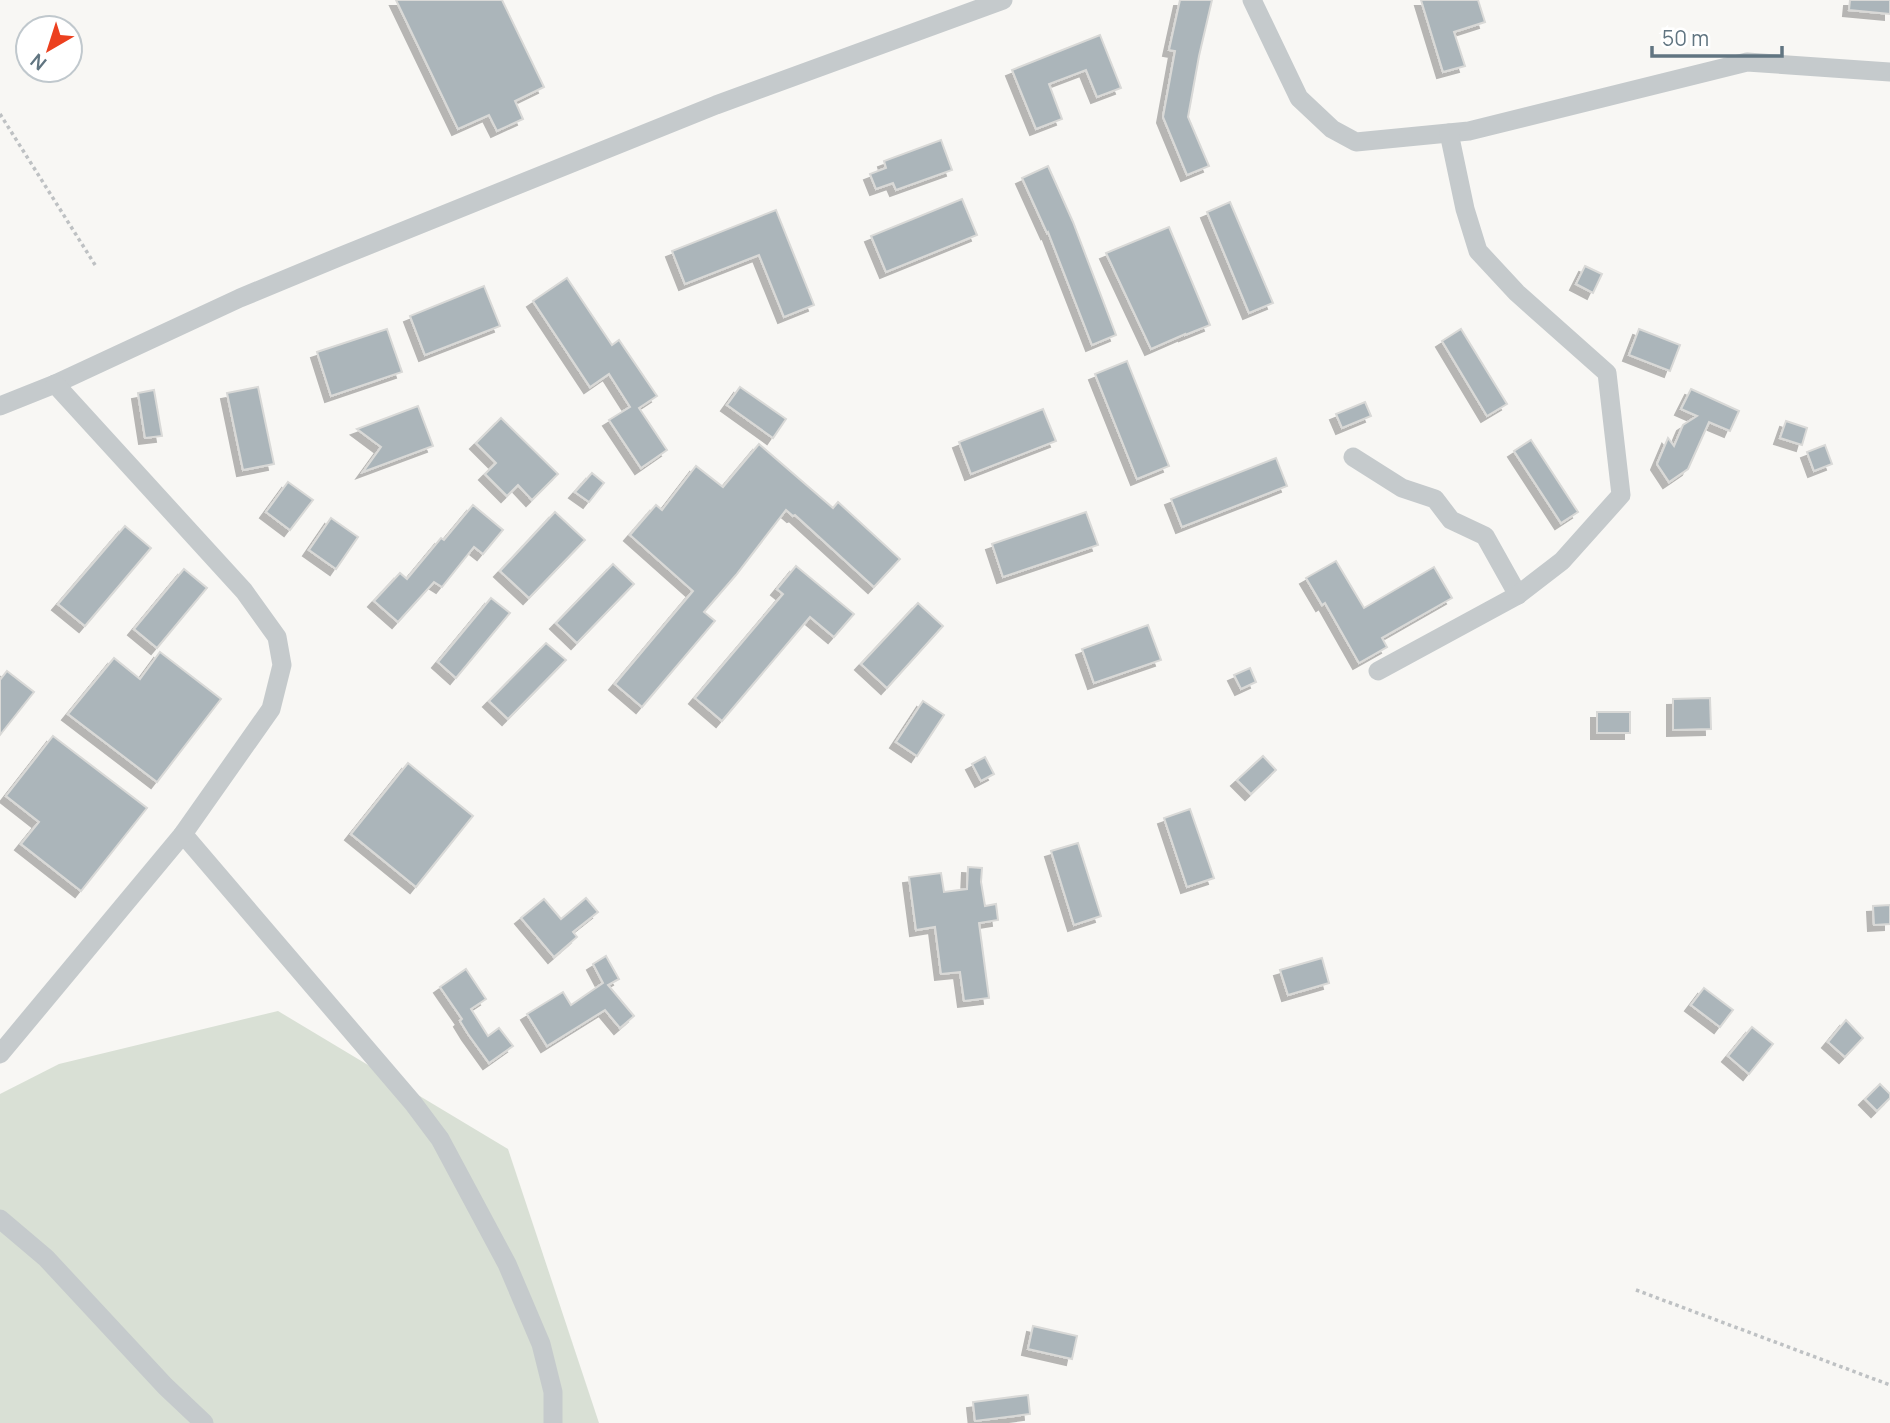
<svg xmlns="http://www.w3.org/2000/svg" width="1890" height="1423" viewBox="0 0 1890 1423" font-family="Manrope,sans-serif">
<defs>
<filter id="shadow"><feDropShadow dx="-6" dy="6" stdDeviation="0" flood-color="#0004"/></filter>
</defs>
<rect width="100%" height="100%" fill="#f8f7f4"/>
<!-- green -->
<path fill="#d9e0d5" d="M 278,1011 L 508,1149 L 599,1423 L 0,1423 L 0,1094 L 59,1064 Z"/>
<!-- building -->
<g fill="#abb5ba" stroke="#d9d9d7" stroke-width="2" filter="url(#shadow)">
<path d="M 396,0 L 502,0 L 544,87 L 515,101 L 523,119 L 497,131 L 489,115 L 458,129 Z"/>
<path d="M 1180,0 L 1212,0 L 1199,56 L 1188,117 L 1209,166 L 1187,175 L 1163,117 L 1175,51 L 1169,50 Z"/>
<path d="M 1421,0 L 1478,0 L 1485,22 L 1454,32 L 1465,66 L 1443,72 Z"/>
<path d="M 1850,0 L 1890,0 L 1890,14 L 1849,10 Z"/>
<path d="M 1100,35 L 1121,88 L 1097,97 L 1086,70 L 1049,84 L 1062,119 L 1036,129 L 1012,70 Z"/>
<path d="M 941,140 L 952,170 L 896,190 L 893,183 L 876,189 L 870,174 L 886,168 L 884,161 Z"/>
<path d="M 1048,166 L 1073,222 L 1116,335 L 1092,345 L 1048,232 L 1047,233 L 1022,178 Z"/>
<path d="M 962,199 L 977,235 L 886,272 L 871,236 Z"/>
<path d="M 1230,202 L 1273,303 L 1249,313 L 1207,212 Z"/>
<path d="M 776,210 L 814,305 L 784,317 L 759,255 L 685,284 L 672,251 Z"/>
<path d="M 1169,227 L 1210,325 L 1185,335 L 1185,334 L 1151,349 L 1106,253 Z"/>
<path d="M 1585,266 L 1602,274 L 1593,293 L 1576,284 Z"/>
<path d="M 567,278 L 612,345 L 619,340 L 657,396 L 639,408 L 667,450 L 641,468 L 609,420 L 630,407 L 609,374 L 590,387 L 533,301 Z"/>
<path d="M 484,286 L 500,326 L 425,355 L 410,316 Z"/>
<path d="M 387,329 L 402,372 L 331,396 L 317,352 Z"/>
<path d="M 1461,329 L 1507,404 L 1487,416 L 1442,341 Z"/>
<path d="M 1639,329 L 1680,345 L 1670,371 L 1629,355 Z"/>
<path d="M 1127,361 L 1169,466 L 1137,479 L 1095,374 Z"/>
<path d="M 258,387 L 274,464 L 243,470 L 227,393 Z"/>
<path d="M 740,387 L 786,419 L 773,438 L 727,405 Z"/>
<path d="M 1691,389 L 1739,411 L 1730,431 L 1709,422 L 1688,469 L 1669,482 L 1657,464 L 1668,438 L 1674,446 L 1683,425 L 1697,416 L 1681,409 Z"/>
<path d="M 154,390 L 162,436 L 145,438 L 138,393 Z"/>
<path d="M 1365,402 L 1371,416 L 1342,428 L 1336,414 Z"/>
<path d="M 418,406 L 433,446 L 363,472 L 381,447 L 357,429 Z"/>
<path d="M 1043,409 L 1056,441 L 971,474 L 959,442 Z"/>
<path d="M 501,418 L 558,474 L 532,500 L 518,485 L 507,496 L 485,474 L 496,463 L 476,443 Z"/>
<path d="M 1786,421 L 1807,428 L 1802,445 L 1780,438 Z"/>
<path d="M 1531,440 L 1578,512 L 1561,523 L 1514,451 Z"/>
<path d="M 759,444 L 833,508 L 838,502 L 900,559 L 874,587 L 795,515 L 793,516 L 786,510 L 736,575 L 704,612 L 715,621 L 642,707 L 615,684 L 693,591 L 630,535 L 656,505 L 662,510 L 696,466 L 723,487 Z"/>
<path d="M 1825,445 L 1832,464 L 1814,471 L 1807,452 Z"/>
<path d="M 1276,458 L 1287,486 L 1182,527 L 1171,499 Z"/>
<path d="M 592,473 L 604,483 L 589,502 L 575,492 Z"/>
<path d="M 288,482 L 313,500 L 290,530 L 266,512 Z"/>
<path d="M 473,505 L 503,530 L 483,554 L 474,547 L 442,587 L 434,582 L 398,622 L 374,601 L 400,573 L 407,579 L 441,538 L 444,540 Z"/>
<path d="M 555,512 L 585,540 L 529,598 L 500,571 Z"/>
<path d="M 1086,512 L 1098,545 L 1003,577 L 992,544 Z"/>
<path d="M 331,518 L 358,537 L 336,569 L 309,550 Z"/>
<path d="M 125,526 L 151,548 L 85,626 L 58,604 Z"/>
<path d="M 1336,561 L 1364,608 L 1434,567 L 1452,598 L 1382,638 L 1387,647 L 1359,663 L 1325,603 L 1322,605 L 1306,578 Z"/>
<path d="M 613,564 L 634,584 L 577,643 L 556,623 Z"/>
<path d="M 796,566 L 854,614 L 834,637 L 810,617 L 722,721 L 695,698 L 783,594 L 777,589 Z"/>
<path d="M 184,569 L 207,588 L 157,648 L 134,629 Z"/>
<path d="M 491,598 L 510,613 L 456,678 L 438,662 Z"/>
<path d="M 918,603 L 943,626 L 887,688 L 861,664 Z"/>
<path d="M 1148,625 L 1161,660 L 1094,683 L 1082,649 Z"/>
<path d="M 546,643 L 566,660 L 508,719 L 489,701 Z"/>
<path d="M 160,652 L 221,699 L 157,782 L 68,714 L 114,658 L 140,679 Z"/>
<path d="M 1250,668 L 1256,682 L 1241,689 L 1234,675 Z"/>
<path d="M 7,671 L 34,692 L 0,735 L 0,680 Z"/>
<path d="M 1710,698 L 1711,729 L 1673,730 L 1673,699 Z"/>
<path d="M 923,701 L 944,715 L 917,756 L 896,742 Z"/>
<rect x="1597" y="712" width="33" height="21"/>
<path d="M 53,736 L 147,808 L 81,891 L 21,844 L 39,822 L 6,796 Z"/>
<path d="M 1263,756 L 1276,770 L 1251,794 L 1237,780 Z"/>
<path d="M 985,757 L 994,774 L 981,781 L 972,764 Z"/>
<path d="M 408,763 L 473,816 L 416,887 L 351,834 Z"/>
<path d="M 1190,809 L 1214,878 L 1187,887 L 1164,818 Z"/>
<path d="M 1078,843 L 1101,916 L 1074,925 L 1051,851 Z"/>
<path d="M 968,867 L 982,868 L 981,882 L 985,906 L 996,904 L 998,920 L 979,923 L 989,998 L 964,1001 L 960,972 L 941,974 L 935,927 L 916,930 L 909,877 L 941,873 L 944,892 L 967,889 Z"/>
<path d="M 586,898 L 598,912 L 573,932 L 577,937 L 554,957 L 521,918 L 544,899 L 561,919 Z"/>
<path d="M 1890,905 L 1890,924 L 1874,925 L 1873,906 Z"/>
<path d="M 606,956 L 619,979 L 608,985 L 634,1016 L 620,1028 L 605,1010 L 547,1046 L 527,1014 L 563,992 L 571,1005 L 603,983 L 593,964 Z"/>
<path d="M 1322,958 L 1329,983 L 1288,995 L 1280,970 Z"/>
<path d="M 466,969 L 486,999 L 471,1009 L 488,1036 L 499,1028 L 513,1046 L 489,1063 L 468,1034 L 460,1021 L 462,1019 L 440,987 Z"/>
<path d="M 1704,988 L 1733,1010 L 1720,1027 L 1691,1005 Z"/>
<path d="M 1846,1020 L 1863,1038 L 1845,1057 L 1828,1042 Z"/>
<path d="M 1752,1027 L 1773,1044 L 1749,1074 L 1728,1056 Z"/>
<path d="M 1880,1084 L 1890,1094 L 1890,1098 L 1877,1111 L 1865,1099 Z"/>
<path d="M 1033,1326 L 1077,1336 L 1072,1359 L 1028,1349 Z"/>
<path d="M 1028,1395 L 1030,1414 L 975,1421 L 973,1402 Z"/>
</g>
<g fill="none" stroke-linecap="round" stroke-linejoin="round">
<!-- path -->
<g stroke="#bec1c3" stroke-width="3.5" stroke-dasharray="3.5 3.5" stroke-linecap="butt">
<path d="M 0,114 L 97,268"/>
<path d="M 1636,1290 L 1890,1385"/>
</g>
<!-- minor -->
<g stroke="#c5cacc" stroke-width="19">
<path d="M 1252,0 L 1299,98 L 1332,129 L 1356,142 L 1469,131 L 1747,62 L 1890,72"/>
<path d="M 0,406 L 55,384 L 240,298 L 339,257 L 716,105 L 1003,0"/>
<path d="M 1353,457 L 1402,488 L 1435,499 L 1451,520 L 1485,536 L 1518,595"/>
<path d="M 1378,671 L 1518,595 L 1562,561 L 1621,495 L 1607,373 L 1517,293 L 1478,251 L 1465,209 L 1449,133"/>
<path d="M 183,834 L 413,1103 L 440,1139 L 507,1264 L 541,1344 L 553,1392 L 553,1423"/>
<path d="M 0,1054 L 183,834 L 271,709 L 282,665 L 277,637 L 244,591 L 55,384"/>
<path d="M 0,1219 L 46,1258 L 165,1386 L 204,1423"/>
</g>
</g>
<!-- north arrow -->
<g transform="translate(49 49) rotate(219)"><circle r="33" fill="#ffffff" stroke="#c0c8cd" stroke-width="2"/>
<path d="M0-5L12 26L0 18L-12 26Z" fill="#ec401f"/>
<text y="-10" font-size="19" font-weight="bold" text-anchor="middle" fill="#617581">N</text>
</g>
<!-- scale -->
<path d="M1652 46v10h130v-10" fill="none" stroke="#617581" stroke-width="3.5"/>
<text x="1662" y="46" font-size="21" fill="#617581" stroke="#ffffff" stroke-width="5" paint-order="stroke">50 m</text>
</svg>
